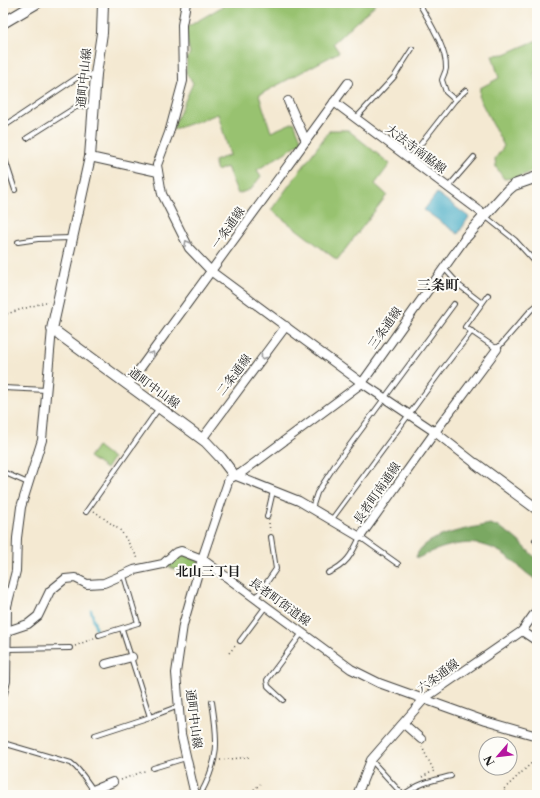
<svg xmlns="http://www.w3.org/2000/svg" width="540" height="798" viewBox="0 0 540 798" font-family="'Libre Caslon Text','Noto Serif JP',serif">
<rect width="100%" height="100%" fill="#fdfcf7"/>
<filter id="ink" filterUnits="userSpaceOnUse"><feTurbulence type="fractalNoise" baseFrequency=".025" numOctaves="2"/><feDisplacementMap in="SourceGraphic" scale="8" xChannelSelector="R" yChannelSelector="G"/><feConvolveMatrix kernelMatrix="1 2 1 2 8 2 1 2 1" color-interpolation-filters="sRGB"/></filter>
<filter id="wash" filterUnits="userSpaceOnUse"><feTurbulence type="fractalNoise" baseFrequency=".012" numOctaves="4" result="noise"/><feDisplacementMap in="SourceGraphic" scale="16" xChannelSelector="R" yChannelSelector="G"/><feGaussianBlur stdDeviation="0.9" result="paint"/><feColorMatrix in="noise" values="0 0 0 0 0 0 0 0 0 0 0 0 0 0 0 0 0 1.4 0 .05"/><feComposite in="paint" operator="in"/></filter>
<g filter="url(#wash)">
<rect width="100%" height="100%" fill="#f4e9d2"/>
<!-- green -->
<g fill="#98c26f" stroke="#5a6f46">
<path d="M 228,3 L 377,3 L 333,43 L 339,52 L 259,95 L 271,132 L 294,122 L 302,142 L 257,170 L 261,176 L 251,189 L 238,194 L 227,167 L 217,171 L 214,161 L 230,155 L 218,114 L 172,130 L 193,83 L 186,73 L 187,59 L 190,53 L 184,29 Z"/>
<path d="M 537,40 L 537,72 L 534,73 L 537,82 L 537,170 L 515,178 L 504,179 L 496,167 L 495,159 L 504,146 L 479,98 L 480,88 L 499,78 L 492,55 L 505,54 Z"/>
<path d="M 330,130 L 348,130 L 390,164 L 375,184 L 387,195 L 337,260 L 271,210 Z"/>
<path d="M 97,446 L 113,458 L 106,469 L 89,457 Z"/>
<path d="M 181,553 L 199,561 L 193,576 L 169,567 L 167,563 Z"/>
</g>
<!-- forest -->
<path fill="#7aa862" stroke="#4b623f" d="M 490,524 C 509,529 524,546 537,560 L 537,580 C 524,573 519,565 508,557 C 478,535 448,543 418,558 L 416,557 C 423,534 469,529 490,524 Z"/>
<!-- water -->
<path fill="#46acc5" stroke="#316470" d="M 437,193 L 469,217 L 458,234 L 424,210 Z"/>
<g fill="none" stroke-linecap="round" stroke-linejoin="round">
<!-- stream -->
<path stroke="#46acc5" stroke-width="2.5" d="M 91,610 L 96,629"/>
</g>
</g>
<g filter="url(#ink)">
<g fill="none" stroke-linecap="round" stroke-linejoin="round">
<defs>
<g id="service">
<path d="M 419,3 C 428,20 447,48 446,68 C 446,71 443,76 442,80 L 446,92 L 455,100"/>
<path d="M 356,118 L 394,77 L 412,49"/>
<path d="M 3,127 L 78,77 L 95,74"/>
<path d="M 27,138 L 76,107 L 93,105"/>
<path d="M 3,153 L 15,190"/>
<path d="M 409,159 L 455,100 L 466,90"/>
<path d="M 448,187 L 474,157"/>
<path d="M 485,216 L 515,240 L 537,264"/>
<path d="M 18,242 L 38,239 L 71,238"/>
<path d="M 444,268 L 460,286 L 482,303"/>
<path d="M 488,295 L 465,327 L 497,349 L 531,310 L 537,305"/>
<path d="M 3,388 L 47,390"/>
<path d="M 3,472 L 28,483"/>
<path d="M 312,508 L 317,493 L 335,465 L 454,304"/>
<path d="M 86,512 L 159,408"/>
<path d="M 267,517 L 273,491"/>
<path d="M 332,519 L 441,371 L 472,331"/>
<path d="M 535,540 L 537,543"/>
<path d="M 328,573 C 347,564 351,556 360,537 L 398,564"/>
<path d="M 256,598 L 276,569 L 271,537"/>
<path d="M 122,629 L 150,717 L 179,706"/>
<path d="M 99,635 L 138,623 L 124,576"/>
<path d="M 240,641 L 266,606"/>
<path d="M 7,649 L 70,648"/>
<path d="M 283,700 L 268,686 L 267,680 L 302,633"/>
<path d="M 95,735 L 150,717"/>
<path d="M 3,743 L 71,763 C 82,771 88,784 97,795"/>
<path d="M 371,760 L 403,795"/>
<path d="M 153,768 L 186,758"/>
<path d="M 3,794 L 5,795"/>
<path d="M 200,795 C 220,759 218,740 212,702"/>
<path d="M 403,795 C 421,782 431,781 451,776"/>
</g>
<g id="minor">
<path d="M 186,3 L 182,25 L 183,81 L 169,133 L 157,165 L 162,194 L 189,248 L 212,272 L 362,383 L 435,432 L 476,464"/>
<path d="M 288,101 L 306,141"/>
<path d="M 334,102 L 485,215"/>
<path d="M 90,157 L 158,172"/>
<path d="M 128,385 L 348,83"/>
<path d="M 202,439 L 286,326"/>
<path d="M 234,475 L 299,501 L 360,537 L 435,432 L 497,349"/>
<path d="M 7,631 L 28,624 L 38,616 L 50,591 L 65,579 L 75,578 L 87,584 L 104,583 L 134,570 L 163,564 L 175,553 L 181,551 L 202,559 L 351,669 L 379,683 L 485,721 L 537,736"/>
<path d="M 522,631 L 537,641"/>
<path d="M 106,664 L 132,657"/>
<path d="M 3,693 L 6,681 L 7,606 L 16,571 L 17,538 L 21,507 L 42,440 L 52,329"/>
<path d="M 404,724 L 421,739"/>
<path d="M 93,790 L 113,782"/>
<path d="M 195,795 L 181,734 L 176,673 L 183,625 L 202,559 L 229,479 L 241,473 L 362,383 L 466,237"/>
<path d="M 357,795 L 371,760 L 425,698 L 522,631 L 537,610"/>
</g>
<g id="tertiary">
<path d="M 103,3 L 102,33 L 96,74 L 90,157 L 52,329 L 206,442 L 221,458 L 234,475"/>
<path d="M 3,23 L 37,3"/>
<path d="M 466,237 L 508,190 L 514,185 L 537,177"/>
<path d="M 476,464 L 537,509"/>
</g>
</defs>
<!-- service casing -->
<use href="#service" stroke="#3c3b37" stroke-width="6"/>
<!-- minor casing -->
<use href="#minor" stroke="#3c3b37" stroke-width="10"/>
<!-- tertiary casing -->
<use href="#tertiary" stroke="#3c3b37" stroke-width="12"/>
<!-- path -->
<g stroke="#3c3b37" stroke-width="1.5" stroke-dasharray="1 3" stroke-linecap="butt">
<path d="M 3,315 L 49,301"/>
<path d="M 94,511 L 121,531 L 139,560"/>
<path d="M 269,523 L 270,531"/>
<path d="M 75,646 L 94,638"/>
<path d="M 229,653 L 236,645"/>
<path d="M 220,760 L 250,757"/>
<path d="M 422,777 L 434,771 L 422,747"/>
<path d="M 121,780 L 147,770"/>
<path d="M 248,795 L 260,784"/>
<path d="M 503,795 L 505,792 L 503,790 L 537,758"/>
</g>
<!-- service -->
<use href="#service" stroke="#fff" stroke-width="4"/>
<!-- minor -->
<use href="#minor" stroke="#fff" stroke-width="8"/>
<!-- tertiary -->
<use href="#tertiary" stroke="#fff" stroke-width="10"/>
</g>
<!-- one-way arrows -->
<defs><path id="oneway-chevron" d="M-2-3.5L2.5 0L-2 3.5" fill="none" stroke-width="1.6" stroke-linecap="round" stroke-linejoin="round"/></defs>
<g stroke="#999">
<use href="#oneway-chevron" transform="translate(187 243) rotate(-120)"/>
<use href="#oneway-chevron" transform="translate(152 354) rotate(-53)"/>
<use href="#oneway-chevron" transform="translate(263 357) rotate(127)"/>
</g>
</g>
<g text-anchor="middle" stroke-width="4" stroke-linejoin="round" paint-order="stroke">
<!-- street labels -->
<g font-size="12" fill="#1c1c1c" stroke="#fdfcf7">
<text transform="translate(84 78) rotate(-84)" y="4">通町中山線</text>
<text transform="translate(416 149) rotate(37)" y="4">大法寺南脇線</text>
<text transform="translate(228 228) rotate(-55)" y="4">一条通線</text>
<text transform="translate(385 328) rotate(-55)" y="4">三条通線</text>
<text transform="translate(234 375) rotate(-53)" y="4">二条通線</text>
<text transform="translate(154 388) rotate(36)" y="4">通町中山線</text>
<text transform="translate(377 493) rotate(-55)" y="4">長者町南通線</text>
<text transform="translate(280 602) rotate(36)" y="4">長者町街道線</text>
<text transform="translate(438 676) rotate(-36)" y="4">六条通線</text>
<text transform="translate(194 719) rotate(83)" y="4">通町中山線</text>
</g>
<!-- neighbourhood labels -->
<g font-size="13" font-weight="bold" fill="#1c1c1c" stroke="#fdfcf7">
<text x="208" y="576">北山三丁目</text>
</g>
<!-- quarter labels -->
<g font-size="14" font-weight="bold" fill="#1c1c1c" stroke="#fdfcf7">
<text x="438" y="290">三条町</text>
</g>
</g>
<!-- margin -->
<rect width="540" height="798" fill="none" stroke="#fdfcf7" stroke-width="16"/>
<!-- north arrow -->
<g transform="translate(498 756) rotate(242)"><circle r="19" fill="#fdfcf7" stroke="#a3a29f"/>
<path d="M0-3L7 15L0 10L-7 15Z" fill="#b5179e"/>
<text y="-6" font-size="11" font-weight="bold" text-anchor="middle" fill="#1c1c1c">N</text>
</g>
</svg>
